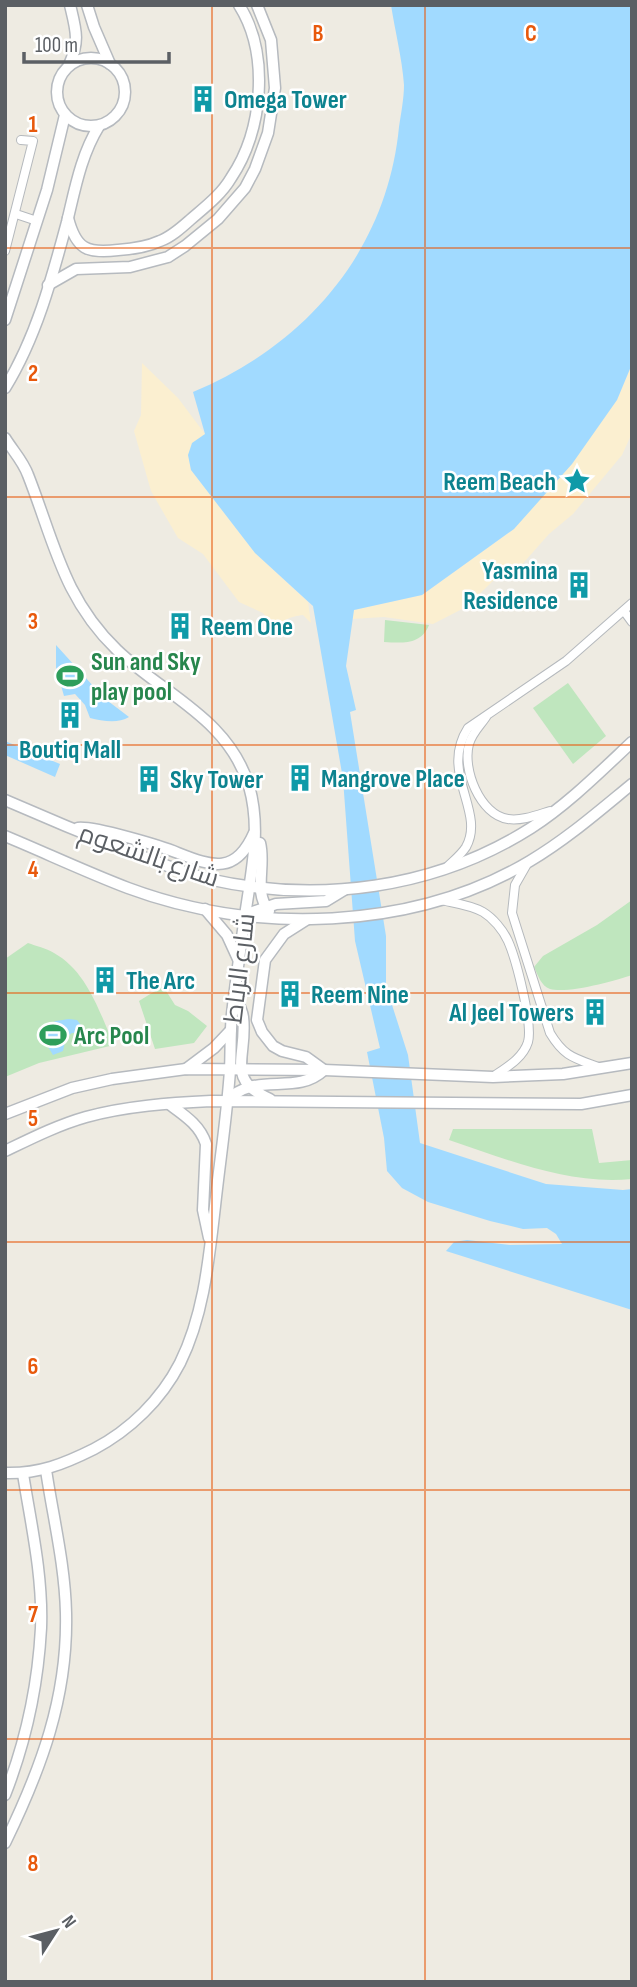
<svg xmlns="http://www.w3.org/2000/svg" width="637" height="1987" viewBox="0 0 637 1987" font-family="'Sofia Sans Condensed',Cairo,sans-serif">
<rect width="100%" height="100%" fill="#eeebe2"/>
<!-- green -->
<g fill="#bfe6be">
<path d="M 385,620 L 429,625 C 421,645 403,643 384,642 Z"/>
<path d="M 568,683 L 606,736 L 573,764 L 533,708 Z"/>
<path d="M 632,900 L 632,975 C 615,981 567,994 550,989 C 541,986 538,975 534,967 L 543,956 L 597,925 Z"/>
<path d="M 28,943 C 36,946 46,948 54,953 C 87,971 100,1013 114,1045 L 39,1063 L 5,1077 L 5,959 Z"/>
<path d="M 163,986 L 175,1005 L 188,1011 L 207,1026 L 194,1043 L 155,1049 L 139,1001 Z"/>
<path d="M 453,1129 L 592,1129 L 599,1163 L 632,1160 L 632,1179 C 567,1185 509,1160 449,1140 Z"/>
</g>
<!-- sand -->
<g fill="#fbefd0">
<path d="M 142,363 L 178,398 L 205,434 C 190,445 187,452 191,470 L 255,553 L 308,602 L 311,623 L 303,615 C 290,617 285,618 276,629 L 263,613 L 239,602 L 203,554 L 178,538 L 151,491 L 134,431 L 141,415 Z"/>
<path d="M 632,364 L 632,433 L 622,455 L 573,514 L 549,534 L 518,569 L 493,581 L 466,607 L 433,624 L 384,617 L 352,619 L 354,610 L 422,595 L 514,529 L 617,400 Z"/>
</g>
<!-- water -->
<g fill="#a1daff">
<path d="M 391,5 L 632,5 L 632,364 L 617,400 L 572,464 L 514,529 L 422,595 L 354,610 L 346,666 L 356,710 L 350,712 L 386,936 L 386,986 L 408,1055 L 420,1143 L 546,1184 L 623,1190 L 632,1189 L 632,1310 L 446,1251 L 454,1242 L 467,1240 L 510,1245 L 562,1244 L 556,1234 L 547,1228 L 523,1229 L 490,1221 L 428,1202 L 402,1188 L 387,1171 L 384,1138 L 367,1052 L 380,1048 L 355,941 L 343,779 L 313,606 L 255,553 L 191,470 L 188,455 L 192,443 L 205,434 L 193,392 C 306,345 387,251 399,127 C 401,114 404,98 404,85 C 402,58 395,31 391,5 Z"/>
<path d="M 56,645 L 104,698 L 129,717 C 118,724 102,721 90,718 L 85,705 L 75,694 L 64,696 L 56,668 Z"/>
<path d="M 5,741 L 60,764 L 55,777 L 5,755 Z"/>
<path d="M 69,1019 L 77,1020 L 83,1028 L 78,1033 L 72,1033 L 66,1037 L 63,1051 L 53,1055 L 47,1045 L 37,1038 C 40,1022 56,1021 69,1019 Z"/>
</g>
<g fill="none" stroke-linecap="round" stroke-linejoin="round">
<defs>
<g id="street">
<path d="M 16,214 L 37,221"/>
<path d="M 5,251 L 33,141 L 21,140"/>
<path d="M 624,611 L 632,622"/>
<path d="M 486,717 C 480,726 472,733 469,744 C 462,769 480,815 508,819 C 522,821 537,815 550,811"/>
<path d="M 527,864 L 515,885 L 512,913 L 550,1033 C 565,1058 575,1058 601,1068"/>
<path d="M 447,867 C 453,861 461,855 466,847 C 486,811 439,773 468,728 L 566,661 L 632,603"/>
<path d="M 441,900 C 454,903 471,905 483,912 C 493,918 503,930 508,941 C 516,959 533,1024 528,1042 C 523,1058 507,1067 494,1076"/>
</g>
<g id="secondary">
<path d="M 87,5 L 94,27 L 110,64"/>
<circle cx="91" cy="92" r="34"/>
<path d="M 69,65 C 80,41 76,30 70,5"/>
<path d="M 68,218 C 76,249 87,254 118,250 C 132,249 147,247 160,241 C 171,237 181,228 190,220 C 205,207 221,195 231,178 C 263,131 270,54 239,5"/>
<path d="M 48,285 L 76,269 L 130,267 L 168,257 L 185,246 L 218,219 L 245,188 L 255,169 L 268,133 L 275,88 L 271,40 L 257,5"/>
<path d="M 5,320 L 47,190 L 65,115"/>
<path d="M 5,388 C 36,338 52,278 67,222 C 75,189 81,155 99,126"/>
<path d="M 5,438 C 13,451 23,461 28,475 C 54,541 63,598 117,650 C 164,695 228,718 249,786 C 261,828 252,868 246,909 C 241,944 236,979 232,1014 C 230,1032 231,1051 230,1070 C 227,1115 220,1160 215,1206 C 209,1258 204,1315 180,1363 C 161,1400 130,1430 94,1449 C 64,1464 39,1474 5,1473"/>
<path d="M 5,800 C 46,818 87,835 128,851 C 154,861 181,872 208,879 C 318,904 435,889 531,828 C 567,805 600,772 632,742"/>
<path d="M 78,828 C 94,826 161,846 178,853 C 213,867 236,874 254,833"/>
<path d="M 5,836 C 46,853 86,872 128,888 C 254,935 413,931 530,861 C 567,839 599,811 632,784"/>
<path d="M 260,843 C 266,866 253,892 269,911"/>
<path d="M 205,909 L 227,935 L 238,959"/>
<path d="M 247,914 L 276,904 L 326,901 L 344,890"/>
<path d="M 306,920 L 284,934 L 265,960 L 257,1020 L 262,1032 L 273,1046 L 282,1051 L 306,1057 L 324,1070"/>
<path d="M 235,996 C 238,1002 242,1010 243,1017 C 248,1055 224,1080 270,1099"/>
<path d="M 186,1069 L 214,1048 L 231,1030"/>
<path d="M 227,1101 C 256,1070 295,1097 324,1070"/>
<path d="M 169,1104 C 184,1115 200,1125 206,1144 L 203,1210 L 209,1238"/>
<path d="M 5,1114 L 72,1088 L 112,1079 L 186,1069 L 324,1070 L 493,1077 L 563,1074 L 632,1063"/>
<path d="M 5,1151 C 32,1138 58,1125 86,1117 C 126,1106 170,1103 211,1101 L 581,1104 L 632,1095"/>
<path d="M 5,1795 C 26,1741 38,1685 41,1628 C 43,1576 31,1524 23,1474"/>
<path d="M 5,1843 C 41,1769 68,1697 66,1613 C 65,1565 53,1517 46,1470"/>
</g>
</defs>
<!-- street casing -->
<use href="#street" stroke="#b5b9bd" stroke-width="10"/>
<!-- secondary casing -->
<use href="#secondary" stroke="#b6babf" stroke-width="13"/>
<!-- street -->
<use href="#street" stroke="#fff" stroke-width="8"/>
<!-- secondary -->
<use href="#secondary" stroke="#fff" stroke-width="10"/>
</g>
<!-- grid -->
<path fill="none" stroke="#e8590c" stroke-width="2" stroke-opacity="0.55" d="M 212,5 L 212,1982M 425,5 L 425,1982M 5,248 L 632,248M 5,497 L 632,497M 5,745 L 632,745M 5,993 L 632,993M 5,1242 L 632,1242M 5,1490 L 632,1490M 5,1739 L 632,1739"/>
<!-- icons -->
<defs>
<symbol id="building-bare" viewBox="-9 -9 18 18"><path d="M-4-6H4V6H1V3H-1V6H-4ZM-2.5-4.3h1.7v1.8h-1.7ZM.8-4.3h1.7v1.8H.8ZM-2.5-1h1.7V.8h-1.7ZM.8-1h1.7V.8H.8Z" fill="#0f9aa8" stroke="#fff" stroke-width="2.5" paint-order="stroke"/></symbol>
<symbol id="sight-bare" viewBox="-9 -9 18 18"><path d="M0-6L1.8-2.2L6-1.7L2.9 1.2L3.7 5.4L0 3.3L-3.7 5.4L-2.9 1.2L-6-1.7L-1.8-2.2Z" fill="#0f9aa8" stroke="#fff" stroke-width="2.5" paint-order="stroke"/></symbol>
<symbol id="stadium-bare" viewBox="-9 -9 18 18"><path d="M0-5a6.5 5 0 1 0 0 10a6.5 5 0 1 0 0-10ZM-3.5-1.8h7v3.6h-7Z" fill="#2e9e5b" stroke="#fff" stroke-width="2.5" paint-order="stroke"/></symbol>
</defs>
<g fill-rule="evenodd">
<use href="#building-bare" x="184" y="80" width="38" height="38"/>
<use href="#sight-bare" x="558" y="462" width="38" height="38"/>
<use href="#building-bare" x="560" y="566" width="38" height="38"/>
<use href="#building-bare" x="161" y="607" width="38" height="38"/>
<use href="#stadium-bare" x="51" y="657" width="38" height="38"/>
<use href="#building-bare" x="51" y="696" width="38" height="38"/>
<use href="#building-bare" x="281" y="759" width="38" height="38"/>
<use href="#building-bare" x="130" y="760" width="38" height="38"/>
<use href="#building-bare" x="86" y="961" width="38" height="38"/>
<use href="#building-bare" x="271" y="975" width="38" height="38"/>
<use href="#building-bare" x="576" y="993" width="38" height="38"/>
<use href="#stadium-bare" x="34" y="1016" width="38" height="38"/>
</g>
<g text-anchor="middle" stroke-width="5" stroke-linejoin="round" paint-order="stroke">
<!-- culture labels -->
<g font-size="26" font-weight="bold" fill="#0d838f" stroke="#fff" text-anchor="start">
<text x="224" y="108">Omega Tower</text>
<text x="556" y="490" text-anchor="end">Reem Beach</text>
<text x="558" y="579" text-anchor="end">Yasmina<tspan x="558" dy="30">Residence</tspan></text>
<text x="201" y="635">Reem One</text>
<text x="70" y="758" text-anchor="middle">Boutiq Mall</text>
<text x="321" y="787">Mangrove Place</text>
<text x="170" y="788">Sky Tower</text>
<text x="126" y="989">The Arc</text>
<text x="311" y="1003">Reem Nine</text>
<text x="574" y="1021" text-anchor="end">Al Jeel Towers</text>
</g>
<!-- leisure labels -->
<g font-size="26" font-weight="bold" fill="#27864d" stroke="#fff" text-anchor="start">
<text x="91" y="670">Sun and Sky<tspan x="91" dy="30">play pool</tspan></text>
<text x="74" y="1044">Arc Pool</text>
</g>
<!-- street labels -->
<g font-size="26" fill="#5b5f64" stroke="#fff">
<text transform="translate(149 855) rotate(19)" y="9">شارع بالشعوم</text>
<text transform="translate(239 968) rotate(-83)" y="9">شارع الرباط</text>
</g>
</g>
<g font-size="23" text-anchor="middle" font-weight="bold" fill="#e8590c" stroke="#fff" stroke-width="5" stroke-linejoin="round" paint-order="stroke">
<text x="318" y="41">B</text>
<text x="531" y="41">C</text>
<text x="33" y="132">1</text>
<text x="33" y="381">2</text>
<text x="33" y="629">3</text>
<text x="33" y="877">4</text>
<text x="33" y="1126">5</text>
<text x="33" y="1374">6</text>
<text x="33" y="1622">7</text>
<text x="33" y="1871">8</text>
</g>
<!-- border -->
<rect width="637" height="1987" fill="none" stroke="#5b5f64" stroke-width="14"/>
<!-- north arrow -->
<g transform="translate(56 1931) rotate(54)" stroke="#ffffff" stroke-width="5" paint-order="stroke">
<path d="M0-5L12 26L0 18L-12 26Z" fill="#5b5f64"/>
<text y="-10" font-size="19" font-weight="bold" text-anchor="middle" fill="#5b5f64">N</text>
</g>
<!-- scale -->
<path d="M24 52v10h145v-10" fill="none" stroke="#5b5f64" stroke-width="3.5"/>
<text x="35" y="52" font-size="21" fill="#5b5f64" stroke="#ffffff" stroke-width="5" paint-order="stroke">100 m</text>
</svg>
